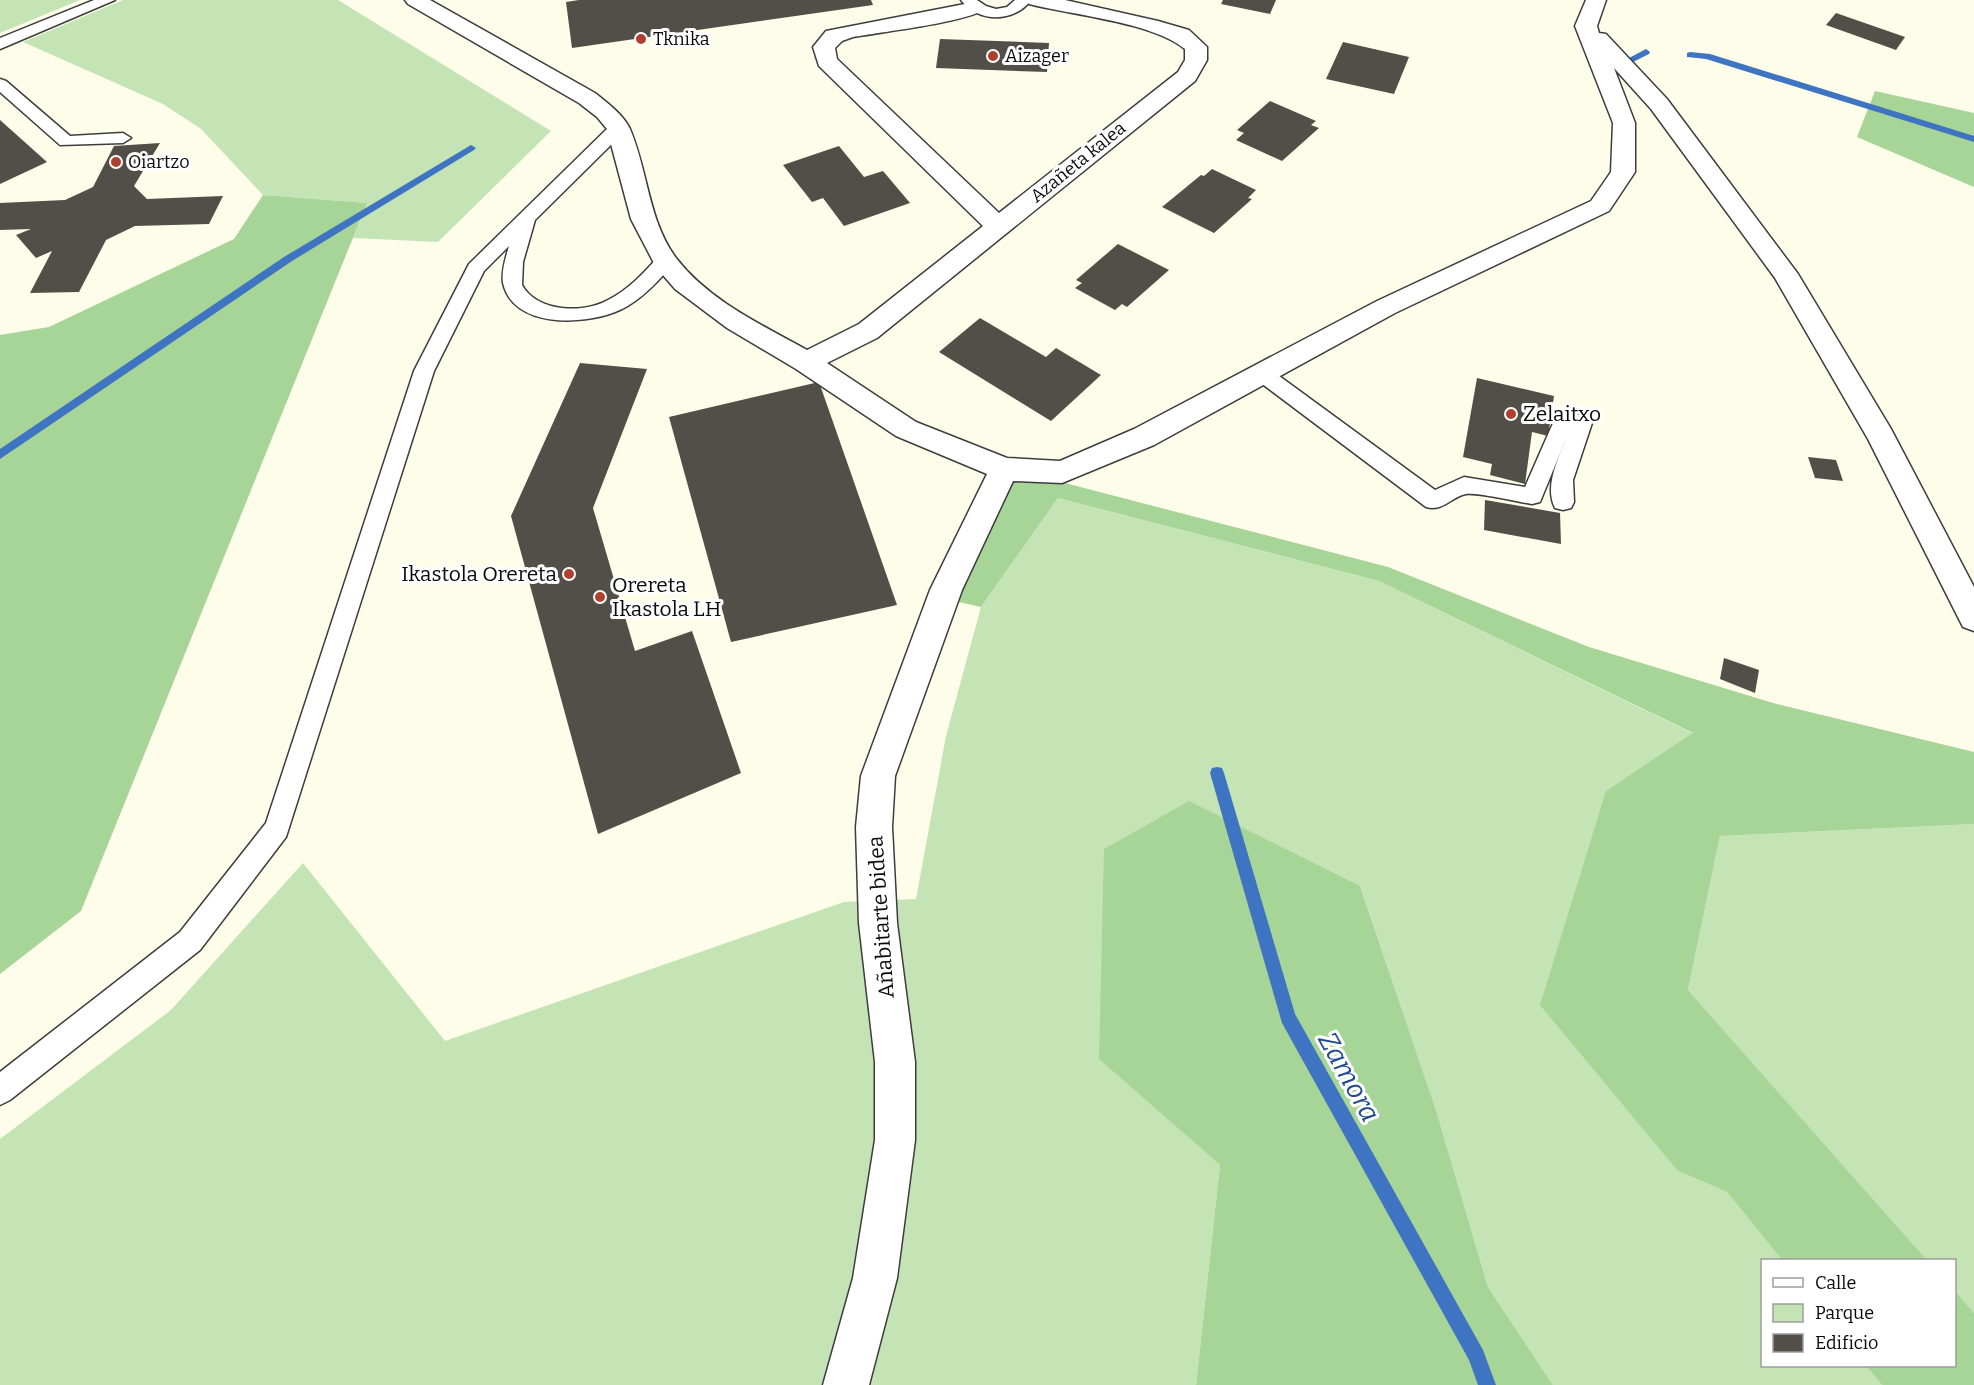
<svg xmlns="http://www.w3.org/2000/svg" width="1974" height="1385" viewBox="0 0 1974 1385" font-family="Bitter,serif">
<rect width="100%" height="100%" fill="#fdfde9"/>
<!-- green -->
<g fill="#c5e4b6">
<path d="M 0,0 L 80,0 L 0,33 Z"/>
<path d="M 123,0 L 338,0 L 551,131 L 438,242 L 353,238 L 367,203 L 263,195 L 201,129 L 163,104 L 23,42 Z"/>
<path d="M 1058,498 L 1379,581 L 1694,734 L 1606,791 L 1678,1171 L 1727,1192 L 1782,1260 L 1762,1260 L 1762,1366 L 1866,1366 L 1882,1385 L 1553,1385 L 1488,1287 L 1436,1110 L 1360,886 L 1099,1058 L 1220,1165 L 1196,1385 L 0,1385 L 0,1139 L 171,1010 L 303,863 L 445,1041 L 844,902 L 916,899 L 946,736 L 981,607 Z"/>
<path d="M 1974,824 L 1974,1313 L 1955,1291 L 1954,1260 L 1927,1260 L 1688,990 L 1720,836 Z"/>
</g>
<!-- forest -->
<g fill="#a7d497">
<path d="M 1875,91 L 1974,113 L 1974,187 L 1857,137 Z"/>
<path d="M 263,195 L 367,203 L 81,911 L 0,974 L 0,335 L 49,327 L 234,239 Z"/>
<path d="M 1011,469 L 1388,567 L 1589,647 L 1773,703 L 1974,752 L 1974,824 L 1720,836 L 1688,990 L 1927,1260 L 1782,1260 L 1727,1192 L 1678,1171 L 1540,1005 L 1606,791 L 1693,733 L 1379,581 L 1058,498 L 981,607 L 941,598 Z"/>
<path d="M 1189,801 L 1360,886 L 1436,1110 L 1488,1287 L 1553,1385 L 1196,1385 L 1220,1165 L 1099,1059 L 1104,849 Z"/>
<path d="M 1955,1291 L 1974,1313 L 1974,1385 L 1882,1385 L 1866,1366 L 1954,1366 Z"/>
</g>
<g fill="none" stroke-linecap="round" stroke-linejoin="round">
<!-- stream -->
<g fill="#3f74c2" fill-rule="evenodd">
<path d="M 1646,49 L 1650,52 L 1649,54 L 1619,69 L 1612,67 Z"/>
<path d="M 1690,52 L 1710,54 L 1974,136 L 1974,142 L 1706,59 L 1687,57 L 1687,53 Z"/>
<path d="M 471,145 L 476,148 L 474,150 L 292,261 L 0,459 L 0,449 L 284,257 Z"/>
<path d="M 1217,767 L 1222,768 L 1224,773 L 1295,1014 L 1483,1350 L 1496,1385 L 1478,1385 L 1469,1360 L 1282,1023 L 1210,773 L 1212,768 Z"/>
</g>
</g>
<!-- building -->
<g fill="#524e48">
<path d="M 579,0 L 871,0 L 873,5 L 572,48 L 566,2 Z"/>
<path d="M 1223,0 L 1276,0 L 1270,14 L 1221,4 Z"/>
<path d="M 1836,13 L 1905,37 L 1896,50 L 1826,25 Z"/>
<path d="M 940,39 L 1049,43 L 1047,72 L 936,68 Z"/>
<path d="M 1343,42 L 1409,57 L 1394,94 L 1326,79 Z"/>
<path d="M 1270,101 L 1316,121 L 1311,125 L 1319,128 L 1282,161 L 1236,140 L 1244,133 L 1237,130 Z"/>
<path d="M 0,120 L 47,162 L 0,184 Z"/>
<path d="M 160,143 L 134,186 L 147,199 L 223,196 L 209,224 L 135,226 L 106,240 L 79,292 L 30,293 L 52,251 L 36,258 L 16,235 L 31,229 L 0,230 L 0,203 L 65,200 L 93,187 L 114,146 Z"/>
<path d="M 839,146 L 864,177 L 883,171 L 910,203 L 844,226 L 823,198 L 812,202 L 783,165 Z"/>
<path d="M 1212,169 L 1256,190 L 1248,198 L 1252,199 L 1214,233 L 1162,207 L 1201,175 L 1204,176 Z"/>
<path d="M 1118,244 L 1169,270 L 1127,307 L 1122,304 L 1115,310 L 1075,288 L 1082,283 L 1076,280 Z"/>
<path d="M 980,318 L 1046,357 L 1056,348 L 1101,375 L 1051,421 L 939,352 Z"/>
<path d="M 580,363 L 647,369 L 593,508 L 635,651 L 692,631 L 741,773 L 598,834 L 511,516 Z"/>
<path d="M 1477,378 L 1554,396 L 1548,436 L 1532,432 L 1525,484 L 1490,475 L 1492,464 L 1463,457 Z"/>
<path d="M 819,382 L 897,605 L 731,642 L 669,417 Z"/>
<path d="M 1808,457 L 1836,460 L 1843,481 L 1815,478 Z"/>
<path d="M 1485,500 L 1560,513 L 1561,544 L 1484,530 Z"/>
<path d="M 1724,658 L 1759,670 L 1755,693 L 1720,679 Z"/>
</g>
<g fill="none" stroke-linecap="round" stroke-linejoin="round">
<defs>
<g id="lane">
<path d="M 94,0 L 115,0 L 0,49 L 0,38 Z"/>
<path d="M 961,0 L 977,0 L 986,6 L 996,9 L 1007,7 L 1015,0 L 1031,0 C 1014,23 978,23 961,0 Z"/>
<path d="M 0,79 L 6,81 L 70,136 L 123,133 L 131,138 L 123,143 L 60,145 L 0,92 Z"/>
<path d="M 618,123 L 624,124 L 626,128 L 624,132 L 535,220 L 523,262 L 522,285 C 537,312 583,314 608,300 C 628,290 644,273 658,257 L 672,257 L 674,261 L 672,265 C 657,283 637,304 615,312 C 582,325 513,328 503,283 C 501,271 506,257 509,246 L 484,271 L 434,371 L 286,837 L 200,950 L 10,1100 L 0,1105 L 0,1072 L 180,932 L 266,823 L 414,371 L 469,264 L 612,124 Z"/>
<path d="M 1264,368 L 1271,370 L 1435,490 L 1464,477 L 1525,487 L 1557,414 L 1564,411 L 1589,418 L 1592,423 L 1573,480 L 1574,502 L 1571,508 L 1563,510 L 1555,508 C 1544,486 1558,460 1566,439 L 1540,502 L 1532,504 C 1519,502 1476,492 1466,494 C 1451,497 1443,512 1426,507 L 1257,380 L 1254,375 L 1257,370 Z"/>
</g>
<path id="street" d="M 405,0 L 430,0 L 595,93 C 607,103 623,114 630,129 C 648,171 648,220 676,258 C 708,300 762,325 807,350 L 859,324 L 983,226 L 819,66 L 813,47 L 826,31 L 975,2 L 982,4 L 985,8 C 976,21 875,33 853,37 L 842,41 L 835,48 L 837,59 L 999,213 L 1178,72 L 1185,60 L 1185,49 C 1152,22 1072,15 1029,4 L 1026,0 L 1065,0 L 1158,21 L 1189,30 L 1207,47 L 1207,60 L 1195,81 L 877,338 L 827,363 L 916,422 L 1007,458 L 1060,461 L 1134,429 L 1377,301 L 1591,201 L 1611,172 L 1613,123 L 1575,26 L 1586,0 L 1606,0 L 1597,26 L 1599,33 L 1606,34 L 1667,99 L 1798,274 L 1891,429 L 1974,587 L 1974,631 L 1963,627 L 1868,439 L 1775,278 L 1651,109 L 1614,68 L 1635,123 L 1635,172 L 1609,211 L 1395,313 L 1154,445 L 1062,483 L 1013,481 L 962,590 L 895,776 L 892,827 L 897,923 L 915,1062 L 915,1140 L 897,1278 L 869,1385 L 823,1385 L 853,1278 L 875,1140 L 875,1062 L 859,923 L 856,827 L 861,776 L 930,590 L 987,474 L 896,436 L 796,369 L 727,328 L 675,289 L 656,267 L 631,219 L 607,129 L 597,117 L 579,103 L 408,4 Z"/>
</defs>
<!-- lane casing -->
<use href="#lane" stroke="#3d3d3d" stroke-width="3"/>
<!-- street casing -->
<use href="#street" stroke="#3d3d3d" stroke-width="3"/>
<!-- lane -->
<use href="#lane" fill="#fff" fill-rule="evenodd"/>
<!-- street -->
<use href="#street" fill="#fff" fill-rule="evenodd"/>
</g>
<!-- markers -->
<g fill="#ae412e" stroke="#fff" stroke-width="2">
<circle cx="641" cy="39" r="6"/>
<circle cx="993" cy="56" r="6"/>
<circle cx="116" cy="162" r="6"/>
<circle cx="1511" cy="414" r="6"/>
<circle cx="569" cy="574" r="6"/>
<circle cx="600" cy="597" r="6"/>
</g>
<g text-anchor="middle" stroke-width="6" stroke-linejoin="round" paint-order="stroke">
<!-- far-poi labels -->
<g font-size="18" fill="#0a0a0a" stroke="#fff" text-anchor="start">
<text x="653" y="45">Tknika</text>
<text x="1005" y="62">Aizager</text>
<text x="128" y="168">Oiartzo</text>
</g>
<!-- far-street labels -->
<g font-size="18" fill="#0a0a0a" stroke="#fff">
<text transform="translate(1078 162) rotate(-39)" y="6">Azañeta kalea</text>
</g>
<!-- poi labels -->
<g font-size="21" fill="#0a0a0a" stroke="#fff" text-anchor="start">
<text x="1523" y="421">Zelaitxo</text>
<text x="557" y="581" text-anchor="end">Ikastola Orereta</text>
<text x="612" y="592">Orereta<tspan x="612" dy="24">Ikastola LH</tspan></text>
</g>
<!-- street labels -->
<g font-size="21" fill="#0a0a0a" stroke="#fff">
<text transform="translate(881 917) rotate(-94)" y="7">Añabitarte bidea</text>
</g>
<!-- near-water labels -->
<g font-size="27" font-style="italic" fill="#1f4991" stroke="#fff">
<text transform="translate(1349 1077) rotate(61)" y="9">Zamora</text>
</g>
</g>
<!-- legend -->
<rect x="1761" y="1259" width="195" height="108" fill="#ffffff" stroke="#9d9d9d" stroke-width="1.5"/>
<rect x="1773" y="1278" width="30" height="9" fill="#ffffff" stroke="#9d9d9d" stroke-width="1.5"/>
<text x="1815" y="1289" font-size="18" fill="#0a0a0a">Calle</text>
<rect x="1773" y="1304" width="30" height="18" fill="#c5e4b6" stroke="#9d9d9d" stroke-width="1.5"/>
<text x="1815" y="1319" font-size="18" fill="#0a0a0a">Parque</text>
<rect x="1773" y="1334" width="30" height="18" fill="#524e48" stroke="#9d9d9d" stroke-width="1.5"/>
<text x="1815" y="1349" font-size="18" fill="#0a0a0a">Edificio</text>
</svg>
